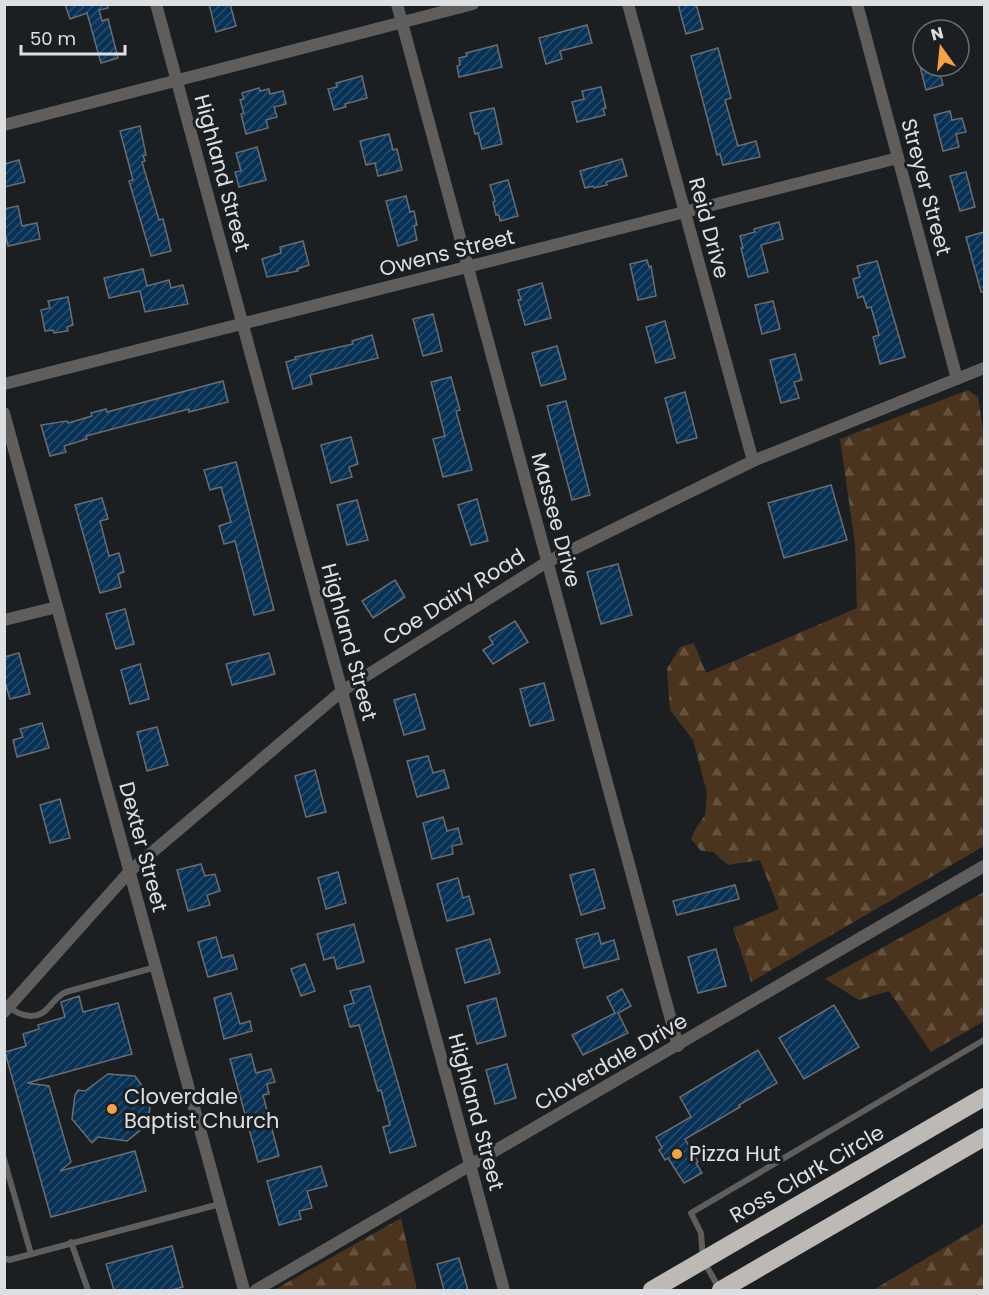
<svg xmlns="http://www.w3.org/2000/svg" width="989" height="1295" viewBox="0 0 989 1295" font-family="Poppins,sans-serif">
<defs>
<pattern id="forest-firs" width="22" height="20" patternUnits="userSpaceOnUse" patternTransform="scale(1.5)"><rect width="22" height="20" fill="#4a341d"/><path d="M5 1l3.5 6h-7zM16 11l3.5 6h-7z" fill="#64513e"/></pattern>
<pattern id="building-hatch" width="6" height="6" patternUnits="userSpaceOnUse" patternTransform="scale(1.5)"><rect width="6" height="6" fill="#073155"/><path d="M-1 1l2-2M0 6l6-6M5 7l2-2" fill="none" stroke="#2b4f6d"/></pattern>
</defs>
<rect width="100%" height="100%" fill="#1c1f22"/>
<!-- forest -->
<g fill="url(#forest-firs)">
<path d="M 968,390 L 978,397 L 984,437 L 984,846 L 751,982 L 733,928 L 779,909 L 760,860 L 728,865 L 713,852 L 701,851 L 691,839 L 695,830 L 705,815 L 707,793 L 693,740 L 670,710 L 667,669 L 680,647 L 694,643 L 706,673 L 857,608 L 855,544 L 840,439 Z"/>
<path d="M 984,892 L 984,1021 L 931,1052 L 889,991 L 859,1000 L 825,979 Z"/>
<path d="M 401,1218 L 417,1290 L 274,1290 Z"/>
<path d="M 984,1224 L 984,1290 L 873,1290 Z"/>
</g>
<!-- building -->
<g fill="url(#building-hatch)" stroke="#696d71" stroke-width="1.5">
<path d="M 65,4 L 107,4 L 108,8 L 99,10 L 102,21 L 108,19 L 118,58 L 101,63 L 87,13 L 70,19 Z"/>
<path d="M 209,4 L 230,4 L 236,26 L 216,32 Z"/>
<path d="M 678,4 L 696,4 L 703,29 L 686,34 Z"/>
<path d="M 587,25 L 592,43 L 560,51 L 562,59 L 546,64 L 539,38 Z"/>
<path d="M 497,45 L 502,67 L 459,77 L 457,66 L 460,65 L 459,58 L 467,56 L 466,53 Z"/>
<path d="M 718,48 L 731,98 L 725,100 L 738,146 L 756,141 L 760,157 L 723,165 L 720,154 L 717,155 L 691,56 Z"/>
<path d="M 920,66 L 938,66 L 943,85 L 926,90 Z"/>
<path d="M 362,76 L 367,98 L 345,104 L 346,107 L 334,110 L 328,89 L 337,87 L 336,83 Z"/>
<path d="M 601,87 L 606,108 L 603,109 L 605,115 L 577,122 L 572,102 L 584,99 L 582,91 Z"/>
<path d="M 259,88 L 260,91 L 269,89 L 270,94 L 283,91 L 286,104 L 274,107 L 277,117 L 266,120 L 268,128 L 246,134 L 241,114 L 244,113 L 240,100 L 244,99 L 242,93 Z"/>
<path d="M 494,108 L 502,144 L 482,149 L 478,133 L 475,134 L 470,113 Z"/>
<path d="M 950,111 L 952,120 L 962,118 L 966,132 L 956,134 L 959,147 L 943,151 L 934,115 Z"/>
<path d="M 140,126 L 146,155 L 143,156 L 145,161 L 142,162 L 159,220 L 163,219 L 171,251 L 151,256 L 129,181 L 133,180 L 120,131 Z"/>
<path d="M 389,134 L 393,150 L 397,149 L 402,170 L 378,176 L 375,163 L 366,165 L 360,141 Z"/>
<path d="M 257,147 L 266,180 L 239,187 L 235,172 L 241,171 L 236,153 Z"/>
<path d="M 622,159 L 627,176 L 606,182 L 607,185 L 594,188 L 593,186 L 585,188 L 580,171 Z"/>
<path d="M 19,160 L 25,182 L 4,187 L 4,164 Z"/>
<path d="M 966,172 L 975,207 L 960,211 L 950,176 Z"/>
<path d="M 508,180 L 518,216 L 500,221 L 499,215 L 496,215 L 493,202 L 495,201 L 490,185 Z"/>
<path d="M 406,196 L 410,212 L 414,211 L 417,225 L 414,226 L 417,240 L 398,246 L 386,201 Z"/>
<path d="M 18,206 L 22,226 L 37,223 L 40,239 L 8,246 L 6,237 L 4,237 L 4,209 Z"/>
<path d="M 779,222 L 783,239 L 761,245 L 768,272 L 748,277 L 741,248 L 743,248 L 740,236 L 755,232 L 754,229 Z"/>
<path d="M 984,232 L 984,292 L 981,292 L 966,237 Z"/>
<path d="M 303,241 L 309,265 L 297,269 L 298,271 L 267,277 L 262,259 L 281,253 L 280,247 Z"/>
<path d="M 647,260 L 649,267 L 651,266 L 656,296 L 638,300 L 630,264 Z"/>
<path d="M 877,261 L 905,357 L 880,364 L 873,337 L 879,335 L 871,307 L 867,308 L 863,296 L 858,298 L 853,279 L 860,277 L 857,266 Z"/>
<path d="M 143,269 L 147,286 L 169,280 L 171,288 L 183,285 L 188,304 L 145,312 L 140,291 L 109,298 L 104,278 Z"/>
<path d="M 542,283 L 551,318 L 525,325 L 518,300 L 521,300 L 518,290 Z"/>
<path d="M 68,297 L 73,325 L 67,327 L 68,331 L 54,333 L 53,330 L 45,331 L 41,310 L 50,308 L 48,301 Z"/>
<path d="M 773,301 L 780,329 L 762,334 L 755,305 Z"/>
<path d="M 433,314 L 442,351 L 423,356 L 413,319 Z"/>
<path d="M 665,321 L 675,358 L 656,363 L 646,327 Z"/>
<path d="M 372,335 L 378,358 L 310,375 L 312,384 L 293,389 L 286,362 L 296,359 L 295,357 L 353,344 L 352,341 Z"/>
<path d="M 557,346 L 566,379 L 541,386 L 532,353 Z"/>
<path d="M 795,354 L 802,380 L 794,382 L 799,398 L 781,403 L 770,360 Z"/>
<path d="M 451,377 L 460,410 L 456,411 L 472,470 L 443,477 L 433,439 L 445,436 L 431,382 Z"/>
<path d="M 223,381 L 228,402 L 189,412 L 189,409 L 86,436 L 87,439 L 64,446 L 66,452 L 50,456 L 41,425 L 67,421 L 68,423 L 92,416 L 91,413 L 106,409 L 107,412 Z"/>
<path d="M 685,392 L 697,438 L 677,443 L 665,398 Z"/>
<path d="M 566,401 L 590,495 L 572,500 L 547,406 Z"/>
<path d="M 351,437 L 358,464 L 349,467 L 352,477 L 331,483 L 321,445 Z"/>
<path d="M 236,462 L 274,610 L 254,615 L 235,541 L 224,544 L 219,526 L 231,522 L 221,487 L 210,490 L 204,470 Z"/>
<path d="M 831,485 L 847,540 L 784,558 L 768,503 Z"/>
<path d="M 102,498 L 108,519 L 100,521 L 109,556 L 119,553 L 124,572 L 118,574 L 121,587 L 100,593 L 75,505 Z"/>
<path d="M 477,499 L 488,541 L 471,545 L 458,505 Z"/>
<path d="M 357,500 L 368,540 L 347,545 L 337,505 Z"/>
<path d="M 618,564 L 632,615 L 601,624 L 587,572 Z"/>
<path d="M 395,580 L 405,597 L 373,618 L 362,601 Z"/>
<path d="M 125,609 L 134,644 L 116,649 L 106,614 Z"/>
<path d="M 515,621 L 528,642 L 493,664 L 483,650 L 493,644 L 489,637 Z"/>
<path d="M 19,653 L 30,694 L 10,699 L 4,679 L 4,657 Z"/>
<path d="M 269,653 L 275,674 L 232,685 L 226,664 Z"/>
<path d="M 140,664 L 149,699 L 130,704 L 121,670 Z"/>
<path d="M 544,683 L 554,720 L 530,726 L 520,689 Z"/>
<path d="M 415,694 L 425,729 L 404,735 L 394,700 Z"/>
<path d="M 42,723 L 49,748 L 17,757 L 13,740 L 23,737 L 20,729 Z"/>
<path d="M 157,727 L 168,765 L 147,771 L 137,732 Z"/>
<path d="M 428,756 L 433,773 L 444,770 L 449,788 L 417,797 L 407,761 Z"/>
<path d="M 315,770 L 326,812 L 306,817 L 295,776 Z"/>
<path d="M 60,799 L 70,838 L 50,843 L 40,805 Z"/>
<path d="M 443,817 L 447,831 L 458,828 L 462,844 L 452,846 L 453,854 L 432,859 L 423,823 Z"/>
<path d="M 201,864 L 205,876 L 215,874 L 220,891 L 207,895 L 210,905 L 188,911 L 177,870 Z"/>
<path d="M 594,869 L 605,908 L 581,915 L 570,875 Z"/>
<path d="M 338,872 L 346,903 L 326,909 L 318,878 Z"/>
<path d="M 458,878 L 463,898 L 469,896 L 474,914 L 447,921 L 437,884 Z"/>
<path d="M 735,885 L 739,899 L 677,915 L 673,901 Z"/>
<path d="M 354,924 L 364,962 L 337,969 L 334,957 L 324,960 L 317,934 Z"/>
<path d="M 598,933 L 601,944 L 614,940 L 619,959 L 584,968 L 576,939 Z"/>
<path d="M 216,937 L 222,958 L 233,955 L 237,969 L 208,977 L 198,942 Z"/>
<path d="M 490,939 L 500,973 L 465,983 L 456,949 Z"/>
<path d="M 716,949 L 726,986 L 698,993 L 688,957 Z"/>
<path d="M 305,964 L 315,991 L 301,996 L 291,969 Z"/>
<path d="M 370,986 L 416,1146 L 390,1153 L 383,1127 L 390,1125 L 381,1090 L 378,1091 L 359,1025 L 350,1027 L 344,1006 L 354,1003 L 350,991 Z"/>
<path d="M 622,989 L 631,1006 L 618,1013 L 628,1033 L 583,1055 L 572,1035 L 615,1013 L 607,997 Z"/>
<path d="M 231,993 L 240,1024 L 250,1021 L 252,1031 L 224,1039 L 214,998 Z"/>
<path d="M 79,996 L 83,1012 L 118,1003 L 132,1054 L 27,1083 L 49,1086 L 71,1162 L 60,1171 L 135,1151 L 146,1191 L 51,1217 L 5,1052 L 26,1046 L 23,1034 L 39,1029 L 38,1025 L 65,1017 L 61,1002 Z"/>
<path d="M 496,998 L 506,1036 L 477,1044 L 467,1006 Z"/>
<path d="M 834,1005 L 859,1047 L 804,1079 L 779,1038 Z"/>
<path d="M 758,1050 L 777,1083 L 739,1105 L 740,1107 L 685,1139 L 698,1162 L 696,1163 L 702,1173 L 684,1183 L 668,1158 L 665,1160 L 659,1150 L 662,1148 L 656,1137 L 691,1117 L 680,1097 Z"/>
<path d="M 251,1054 L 256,1073 L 271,1069 L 275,1082 L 267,1084 L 269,1094 L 263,1095 L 279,1156 L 258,1162 L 230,1059 Z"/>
<path d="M 507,1064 L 516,1098 L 495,1104 L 486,1070 Z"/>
<path d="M 108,1074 L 135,1076 L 151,1098 L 148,1124 L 127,1141 L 98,1137 L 92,1143 L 72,1119 L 75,1095 L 78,1090 L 85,1091 Z"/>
<path d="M 321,1166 L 327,1186 L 307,1191 L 312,1208 L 299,1211 L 301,1219 L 279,1225 L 267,1181 Z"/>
<path d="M 172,1246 L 183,1287 L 171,1290 L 114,1290 L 106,1264 Z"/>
<path d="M 459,1258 L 468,1290 L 444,1290 L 437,1264 Z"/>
</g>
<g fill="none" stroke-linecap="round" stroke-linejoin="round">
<!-- lane -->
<g stroke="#605e5d" stroke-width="6">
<path d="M 9,1007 C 20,1016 37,1021 48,1008 C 55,1001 57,996 66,992 L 156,967"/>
<path d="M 4,1159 L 31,1254"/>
<path d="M 71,1242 L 88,1290"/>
<path d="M 4,1258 L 9,1260 L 220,1204"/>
<path d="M 719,1288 L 703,1260 L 701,1233 L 691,1213 L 984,1040"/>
</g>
<!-- street -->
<g stroke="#605e5d" stroke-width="12">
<path d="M 156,4 L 504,1290"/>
<path d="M 397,4 L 678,1046"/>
<path d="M 628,4 L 753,461"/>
<path d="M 857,4 L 957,379"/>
<path d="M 4,125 L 473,4"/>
<path d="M 4,384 L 898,158"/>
<path d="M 4,413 L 244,1290"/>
<path d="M 4,620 L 57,607"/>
<path d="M 4,1012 L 130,871 L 342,691 L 547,562 L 753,461 L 984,368"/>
<path d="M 256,1290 L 984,866"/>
</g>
<!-- highway -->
<g stroke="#bdb9b5" stroke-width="18">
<path d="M 652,1290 L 984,1097"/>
<path d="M 721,1290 L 984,1137"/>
</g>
</g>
<!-- markers -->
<g fill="#f4a344" stroke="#1c1f22" stroke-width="2">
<circle cx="112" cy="1109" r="6"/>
<circle cx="677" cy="1154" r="6"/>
</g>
<g text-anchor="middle" stroke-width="6" stroke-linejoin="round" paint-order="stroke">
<!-- street labels -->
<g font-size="21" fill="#dde0e2" stroke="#1c1f22">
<text transform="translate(222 173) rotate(75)" y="7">Highland Street</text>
<text transform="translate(926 187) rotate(75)" y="7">Streyer Street</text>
<text transform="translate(709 228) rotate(75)" y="7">Reid Drive</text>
<text transform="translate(447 253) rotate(-14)" y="7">Owens Street</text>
<text transform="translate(556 520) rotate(75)" y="7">Massee Drive</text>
<text transform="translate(454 597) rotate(-32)" y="7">Coe Dairy Road</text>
<text transform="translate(349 642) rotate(75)" y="7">Highland Street</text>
<text transform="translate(143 847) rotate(75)" y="7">Dexter Street</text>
<text transform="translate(611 1062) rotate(-30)" y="7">Cloverdale Drive</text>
<text transform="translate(476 1112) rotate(75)" y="7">Highland Street</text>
<text transform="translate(807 1174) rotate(-30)" y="7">Ross Clark Circle</text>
</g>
<!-- poi labels -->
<g font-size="21" fill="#dde0e2" stroke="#1c1f22" text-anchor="start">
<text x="124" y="1104">Cloverdale<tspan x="124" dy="24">Baptist Church</tspan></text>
<text x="689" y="1161">Pizza Hut</text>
</g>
</g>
<!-- border -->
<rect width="989" height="1295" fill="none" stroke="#dde0e2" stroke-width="12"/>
<!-- north arrow -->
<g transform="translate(941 48) rotate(345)"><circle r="28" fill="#1c1f22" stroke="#696c6f" stroke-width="1.5"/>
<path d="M0-4.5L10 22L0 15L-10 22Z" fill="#f4a344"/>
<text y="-9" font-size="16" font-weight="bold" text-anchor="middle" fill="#dde0e2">N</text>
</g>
<!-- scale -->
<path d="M21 45v9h104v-9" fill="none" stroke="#dde0e2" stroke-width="3"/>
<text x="30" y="45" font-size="18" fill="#dde0e2" stroke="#1c1f22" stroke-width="4.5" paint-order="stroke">50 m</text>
</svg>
